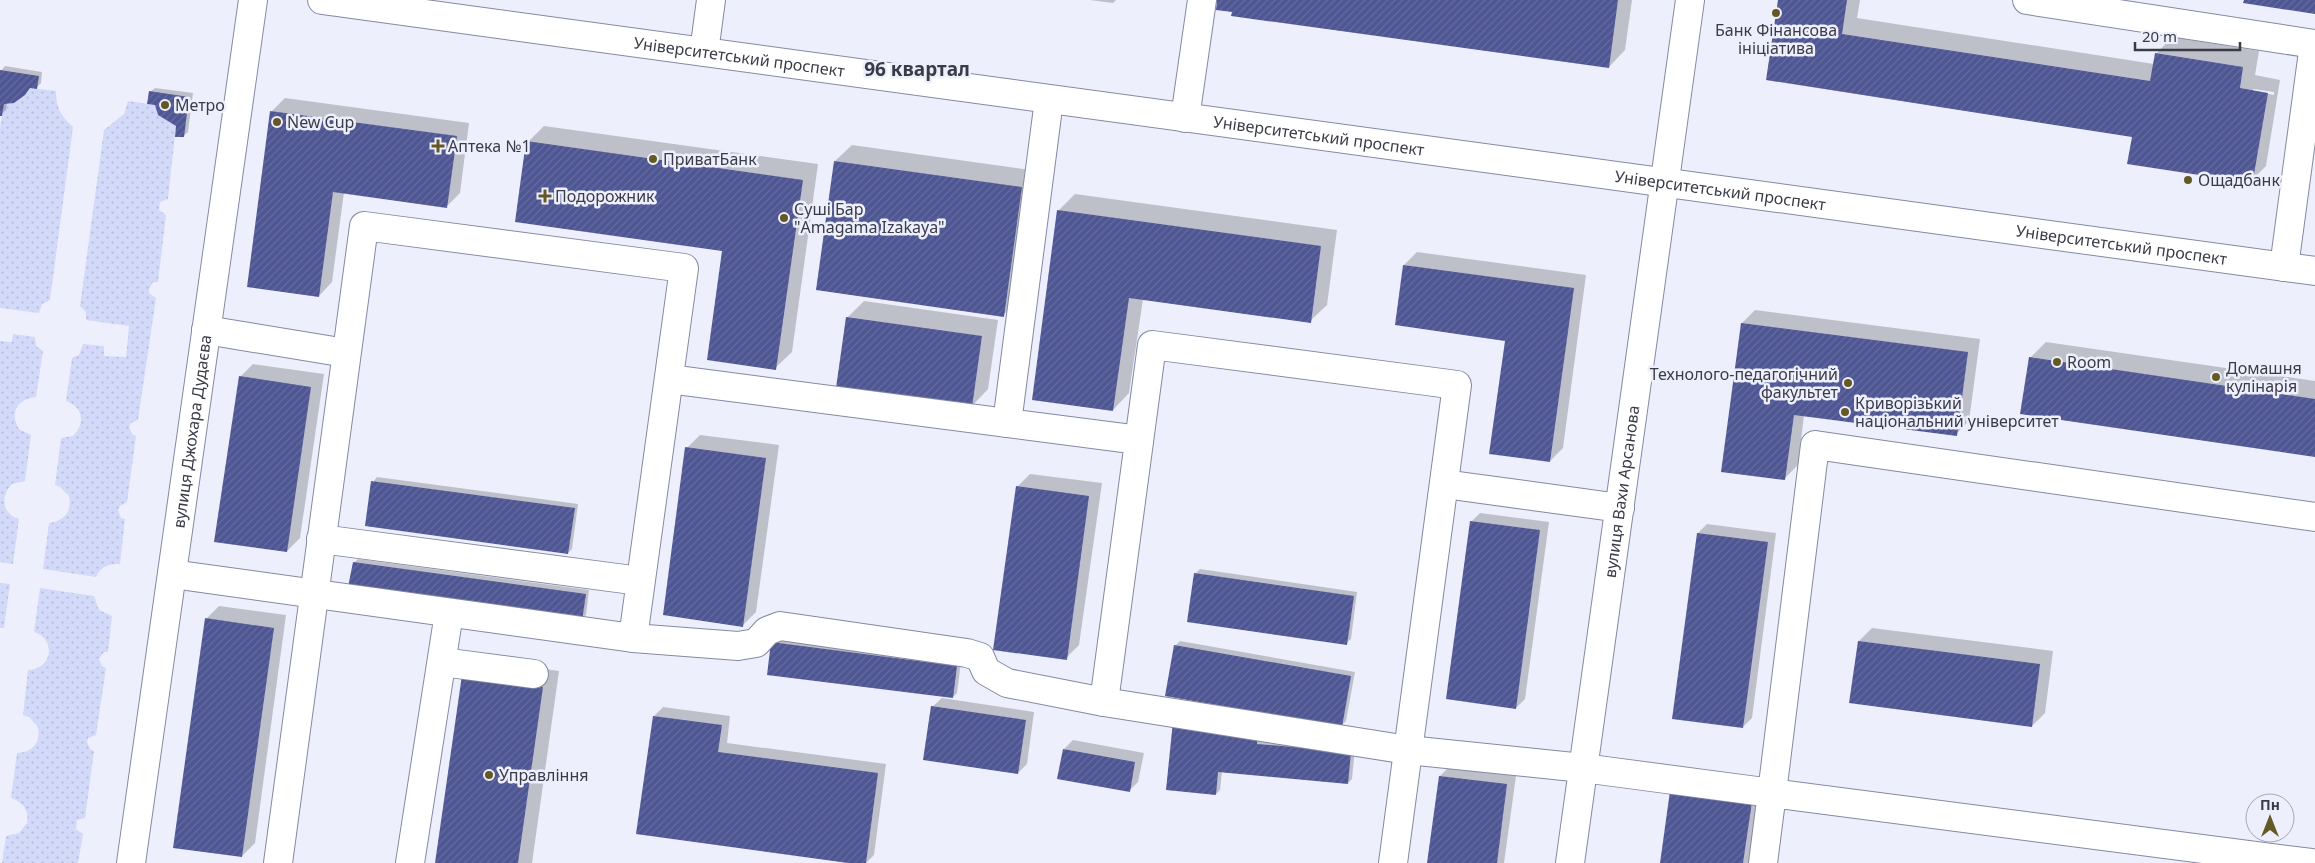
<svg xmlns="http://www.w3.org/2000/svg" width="2315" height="863" viewBox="0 0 2315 863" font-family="'Noto Sans',sans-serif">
<defs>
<pattern id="grass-dots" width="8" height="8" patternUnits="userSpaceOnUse" patternTransform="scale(1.25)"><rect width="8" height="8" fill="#d3d9f8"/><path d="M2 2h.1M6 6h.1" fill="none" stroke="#b6bbd6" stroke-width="1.8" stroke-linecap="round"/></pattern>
<pattern id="building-hatch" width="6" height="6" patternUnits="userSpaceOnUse" patternTransform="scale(1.25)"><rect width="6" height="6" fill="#4e5694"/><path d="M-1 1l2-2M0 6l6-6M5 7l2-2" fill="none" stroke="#666c9e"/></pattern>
</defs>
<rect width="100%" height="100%" fill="#edf0fc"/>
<!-- grass -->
<g fill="url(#grass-dots)">
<path d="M 30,88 L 56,91 C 56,108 61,116 73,127 L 50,300 L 42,304 L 39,313 L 0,308 L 0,128 L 4,104 C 16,103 23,98 30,88 Z"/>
<path d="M 128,101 L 155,105 L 158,115 L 176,126 L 168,199 L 160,202 L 159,210 L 166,215 L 158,282 L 153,282 L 149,289 L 149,293 L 156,298 L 138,420 L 131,423 L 129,427 L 132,434 L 136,436 L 127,502 L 120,506 L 118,510 L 121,518 L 125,519 L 120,564 C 108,564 101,566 96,577 L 43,569 L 49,523 C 65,521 72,511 69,496 L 60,487 L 55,485 L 61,438 L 73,436 C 85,424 84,407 66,401 L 72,358 L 79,355 L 83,344 L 104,346 L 104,356 L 126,357 L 129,326 L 86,320 L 86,312 L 80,306 L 104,130 L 124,114 Z"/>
<path d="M 13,334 L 35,337 L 36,346 L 43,351 L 36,397 C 17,399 9,413 19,429 L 31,435 L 25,481 L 12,484 C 0,496 2,514 19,519 L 13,564 L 0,562 L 0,341 L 12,342 Z"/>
<path d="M 0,583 L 10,584 L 4,628 L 0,628 Z"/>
<path d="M 40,588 L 94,596 L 99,610 L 112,616 L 108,652 L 104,652 L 99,659 L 102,666 L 106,668 L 96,735 L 88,738 L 87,742 L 90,749 L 94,751 L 85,818 L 77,820 L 76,829 L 83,834 L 78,863 L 2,863 L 6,836 L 19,833 L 27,823 C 29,810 23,802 11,798 L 17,753 C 33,752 41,743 38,727 L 29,717 L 23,715 L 28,670 C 52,670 57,639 34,632 Z"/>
</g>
<!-- shadow -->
<g fill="#0003" fill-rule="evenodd">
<path d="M 1090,0 L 1116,0 L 1113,3 Z"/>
<path d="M 1218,0 L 1632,0 L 1625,50 L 1609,67 L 1233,11 Z"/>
<path d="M 1779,0 L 1860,0 L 1857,18 L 2154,64 L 2156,54 L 2172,37 L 2259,51 L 2255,75 L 2280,80 L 2266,166 L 2253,179 L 2246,178 L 2239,185 L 2233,179 L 2133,136 L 1767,79 ZM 2253,89 L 2274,92 L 2274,95 L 2253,91 Z"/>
<path d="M 5,66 L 42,72 L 41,83 L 36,88 L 31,87 L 7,102 L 6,110 L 1,114 L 0,72 Z"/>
<path d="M 155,88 L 193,93 L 188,132 L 183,136 L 178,126 L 150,92 Z"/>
<path d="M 285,98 L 469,123 L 460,193 L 447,206 L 344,192 L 332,282 L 319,296 L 248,286 L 272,111 Z"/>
<path d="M 544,126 L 818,164 L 792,352 L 775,368 L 724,250 L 528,142 Z"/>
<path d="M 852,145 L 1038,171 L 1020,299 L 1003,315 L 835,161 Z"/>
<path d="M 1075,194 L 1337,230 L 1327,305 L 1310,321 L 1143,299 L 1129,393 L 1113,410 L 1033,399 L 1059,210 Z"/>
<path d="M 1417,252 L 1586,275 L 1563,448 L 1550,461 L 1506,340 L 1404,265 Z"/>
<path d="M 864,301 L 998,320 L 988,389 L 972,406 L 847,318 Z"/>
<path d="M 1755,310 L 1980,339 L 1969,421 L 1956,434 L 1804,415 L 1798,465 L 1785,478 L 1742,323 Z"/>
<path d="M 2046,342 L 2315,381 L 2315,455 L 2030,358 Z"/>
<path d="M 253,364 L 324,374 L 300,538 L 287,551 L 240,377 Z"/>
<path d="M 700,435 L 779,445 L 756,612 L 743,625 L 687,448 Z"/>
<path d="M 1030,474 L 1102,483 L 1079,645 L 1066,658 L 1017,487 Z"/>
<path d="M 377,477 L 578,504 L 572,549 L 568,553 L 373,482 Z"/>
<path d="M 1480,513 L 1549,522 L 1525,699 L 1516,708 L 1471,522 Z"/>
<path d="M 1707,524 L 1776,533 L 1752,718 L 1743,727 L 1698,533 Z"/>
<path d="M 358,559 L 589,590 L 586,615 L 581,619 L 354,563 Z"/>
<path d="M 1200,569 L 1357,592 L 1351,639 L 1346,643 L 1195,574 Z"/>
<path d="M 219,606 L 286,615 L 255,843 L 242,856 L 206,619 Z"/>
<path d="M 1872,628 L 2053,651 L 2045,713 L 2032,726 L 1851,702 L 1859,641 Z"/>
<path d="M 777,639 L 961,662 L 957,693 L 953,697 L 772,643 Z"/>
<path d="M 1180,641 L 1355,672 L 1346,721 L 1342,725 L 1167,695 L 1176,645 Z"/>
<path d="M 480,660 L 559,671 L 532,863 L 436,863 Z"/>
<path d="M 942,698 L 1034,712 L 1027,764 L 1018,773 L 932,707 Z"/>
<path d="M 663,707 L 730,716 L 727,743 L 886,764 L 874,855 L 866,863 L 858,863 L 654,716 Z"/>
<path d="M 1178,718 L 1355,748 L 1352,779 L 1348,783 L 1222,771 L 1220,790 L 1216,794 Z"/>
<path d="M 1073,740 L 1144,753 L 1138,782 L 1129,791 L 1064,749 Z"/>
<path d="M 1449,767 L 1516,776 L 1504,863 L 1429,863 L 1440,776 Z"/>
<path d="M 1764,789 L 1754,863 L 1661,863 Z"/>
</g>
<!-- building -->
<g fill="url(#building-hatch)">
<path d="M 1217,0 L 1618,0 L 1609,68 L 1231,16 L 1232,12 L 1216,10 Z"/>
<path d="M 1778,0 L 1847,0 L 1842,34 L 2150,81 L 2155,53 L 2243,67 L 2240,88 L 2268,93 L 2253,180 L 2241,179 L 2239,187 L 2235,185 L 2232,180 L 2127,164 L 2132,137 L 1766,80 Z"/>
<path d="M 2244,0 L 2315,0 L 2315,14 L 2243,3 Z"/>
<path d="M 0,70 L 39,76 L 37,89 L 30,88 L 25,95 L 14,103 L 4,104 L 2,116 L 0,116 Z"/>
<path d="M 149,91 L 189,97 L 184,137 L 175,137 L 176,126 L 158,115 L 155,105 L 147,104 Z"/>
<path d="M 270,111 L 457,136 L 447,208 L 333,192 L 319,297 L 247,287 Z"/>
<path d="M 526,141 L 803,180 L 776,370 L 707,360 L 722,251 L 515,222 Z"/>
<path d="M 834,161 L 1022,187 L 1004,317 L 816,290 Z"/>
<path d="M 1057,210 L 1321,246 L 1311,323 L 1129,298 L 1113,411 L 1032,400 Z"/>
<path d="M 1403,265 L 1574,288 L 1550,462 L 1489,454 L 1505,341 L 1395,325 Z"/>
<path d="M 846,317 L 982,336 L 972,407 L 836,388 Z"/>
<path d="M 1741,323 L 1968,352 L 1957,436 L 1794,415 L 1785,480 L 1721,472 Z"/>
<path d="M 2029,357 L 2315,399 L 2315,457 L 2020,414 Z"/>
<path d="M 239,376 L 311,387 L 287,552 L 214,542 Z"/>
<path d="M 685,447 L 766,458 L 743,627 L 663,615 Z"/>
<path d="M 371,481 L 575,508 L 568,554 L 365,526 Z"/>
<path d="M 1016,486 L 1089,496 L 1067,660 L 993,650 Z"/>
<path d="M 1470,521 L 1540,530 L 1516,709 L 1446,699 Z"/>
<path d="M 1697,533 L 1768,542 L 1743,728 L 1672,719 Z"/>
<path d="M 353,562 L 586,594 L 582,621 L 348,587 Z"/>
<path d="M 1194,573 L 1354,596 L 1347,645 L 1187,622 Z"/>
<path d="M 205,618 L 274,628 L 242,857 L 173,848 Z"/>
<path d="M 1858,641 L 2040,664 L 2032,727 L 1849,703 Z"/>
<path d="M 771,642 L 957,666 L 953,698 L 767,675 Z"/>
<path d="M 1174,645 L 1351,676 L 1342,727 L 1165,696 Z"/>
<path d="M 462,675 L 543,687 L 518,863 L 435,863 Z"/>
<path d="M 931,706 L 1026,720 L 1018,774 L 923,760 Z"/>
<path d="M 653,716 L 722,725 L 718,752 L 878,773 L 866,863 L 848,863 L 636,834 Z"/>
<path d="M 1173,721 L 1258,730 L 1257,744 L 1351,752 L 1348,784 L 1218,772 L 1216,795 L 1166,790 Z"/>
<path d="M 1063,749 L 1135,762 L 1130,792 L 1057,779 Z"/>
<path d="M 1439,776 L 1507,784 L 1497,863 L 1427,863 Z"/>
<path d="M 1670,791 L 1752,802 L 1743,863 L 1660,863 Z"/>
</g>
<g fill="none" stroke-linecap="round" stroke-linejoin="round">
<defs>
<g id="minor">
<path d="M 2027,0 L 2314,44 L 2284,267"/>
<path d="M 704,52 L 711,0"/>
<path d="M 1185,118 L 1202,0"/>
<path d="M 206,330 L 346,353"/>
<path d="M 669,379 L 1139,440"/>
<path d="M 1007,423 L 1049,100"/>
<path d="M 1444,484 L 1620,508"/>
<path d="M 321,539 L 640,581"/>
<path d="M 172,574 L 633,638 L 738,646 L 756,643 L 767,631 L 780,626 L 967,653 L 980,657 L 986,671 L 1007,683 L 1104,702 L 1152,345 L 1457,385 L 1393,863"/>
<path d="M 442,662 L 534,674"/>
<path d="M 1104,702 L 1408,750 L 1583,768 L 1772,793 L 1815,445 L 2315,517"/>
<path id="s1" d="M 131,863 L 253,0"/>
<path d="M 278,863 L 364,226 L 684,268 L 633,638"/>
<path d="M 410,863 L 449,613"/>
<path id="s2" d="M 1570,863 L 1690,0"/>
<path d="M 1763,863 L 1772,793 L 2311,863"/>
</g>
<g id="major">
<path id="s3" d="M 322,0 L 2315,271"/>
</g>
</defs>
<!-- minor casing -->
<use href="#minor" stroke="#8489a3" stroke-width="30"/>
<!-- major casing -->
<use href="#major" stroke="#8489a3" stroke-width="30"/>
<!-- minor -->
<use href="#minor" stroke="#fff" stroke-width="28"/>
<!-- major -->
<use href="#major" stroke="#fff" stroke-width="28"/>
</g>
<!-- markers -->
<g fill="#645925" stroke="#edf0fc" stroke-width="2">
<circle cx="1776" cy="13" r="5"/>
<circle cx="165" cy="105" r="5"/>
<circle cx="277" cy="122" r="5"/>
<path d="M435.5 138.5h5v5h5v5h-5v5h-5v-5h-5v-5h5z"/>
<circle cx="653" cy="159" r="5"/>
<circle cx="2188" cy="180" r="5"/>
<path d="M542.5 188.5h5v5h5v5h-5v5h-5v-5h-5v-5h5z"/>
<circle cx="784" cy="218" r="5"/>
<circle cx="2057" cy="362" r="5"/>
<circle cx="2216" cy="377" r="5"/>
<circle cx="1848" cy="383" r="5"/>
<circle cx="1845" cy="412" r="5"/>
<circle cx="489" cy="775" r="5"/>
</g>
<g text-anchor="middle" stroke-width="5" stroke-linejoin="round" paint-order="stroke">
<!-- poi labels -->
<g font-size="16" fill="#393b47" stroke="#edf0fc" text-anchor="start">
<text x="1776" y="36" text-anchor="middle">Банк Фінансова<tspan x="1776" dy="18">ініціатива</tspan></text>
<text x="175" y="111">Метро</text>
<text x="287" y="128">New Cup</text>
<text x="448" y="152">Аптека №1</text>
<text x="663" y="165">ПриватБанк</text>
<text x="2198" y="186">Ощадбанк</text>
<text x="555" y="202">Подорожник</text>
<text x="794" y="215">Суші Бар<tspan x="794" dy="18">"Amagama Izakaya"</tspan></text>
<text x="2067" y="368">Room</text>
<text x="2226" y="374">Домашня<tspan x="2226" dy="18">кулінарія</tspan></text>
<text x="1838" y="380" text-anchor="end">Технолого-педагогічний<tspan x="1838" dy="18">факультет</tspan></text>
<text x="1855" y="409">Криворізький<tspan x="1855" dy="18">національний університет</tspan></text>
<text x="499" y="781">Управління</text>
</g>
<!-- street labels -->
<g font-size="16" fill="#393b47" stroke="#edf0fc">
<text dy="6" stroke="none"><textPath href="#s3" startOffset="421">Університетський проспект</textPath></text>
<text dy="6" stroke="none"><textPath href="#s3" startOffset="1006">Університетський проспект</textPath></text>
<text dy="6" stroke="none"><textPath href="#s3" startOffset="1411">Університетський проспект</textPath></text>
<text dy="6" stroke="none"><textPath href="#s3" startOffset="1816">Університетський проспект</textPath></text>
<text dy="6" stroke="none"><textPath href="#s1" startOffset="436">вулиця Джохара Дудаєва</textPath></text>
<text dy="6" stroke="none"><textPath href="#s2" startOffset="375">вулиця Вахи Арсанова</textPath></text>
</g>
<!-- quarter labels -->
<g font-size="19" font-weight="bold" fill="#393b47" stroke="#edf0fc">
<text x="917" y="76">96 квартал</text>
</g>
</g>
<!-- north arrow -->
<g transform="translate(2270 818)"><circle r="24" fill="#edf0fc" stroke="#a5a8b4"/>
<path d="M0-4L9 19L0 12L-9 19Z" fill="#645925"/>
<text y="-8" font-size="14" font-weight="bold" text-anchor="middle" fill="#393b47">Пн</text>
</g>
<!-- scale -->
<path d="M2135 42v8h105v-8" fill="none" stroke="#393b47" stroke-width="2.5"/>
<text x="2142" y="42" font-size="15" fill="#393b47" stroke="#edf0fc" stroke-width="4" paint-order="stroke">20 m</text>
</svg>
